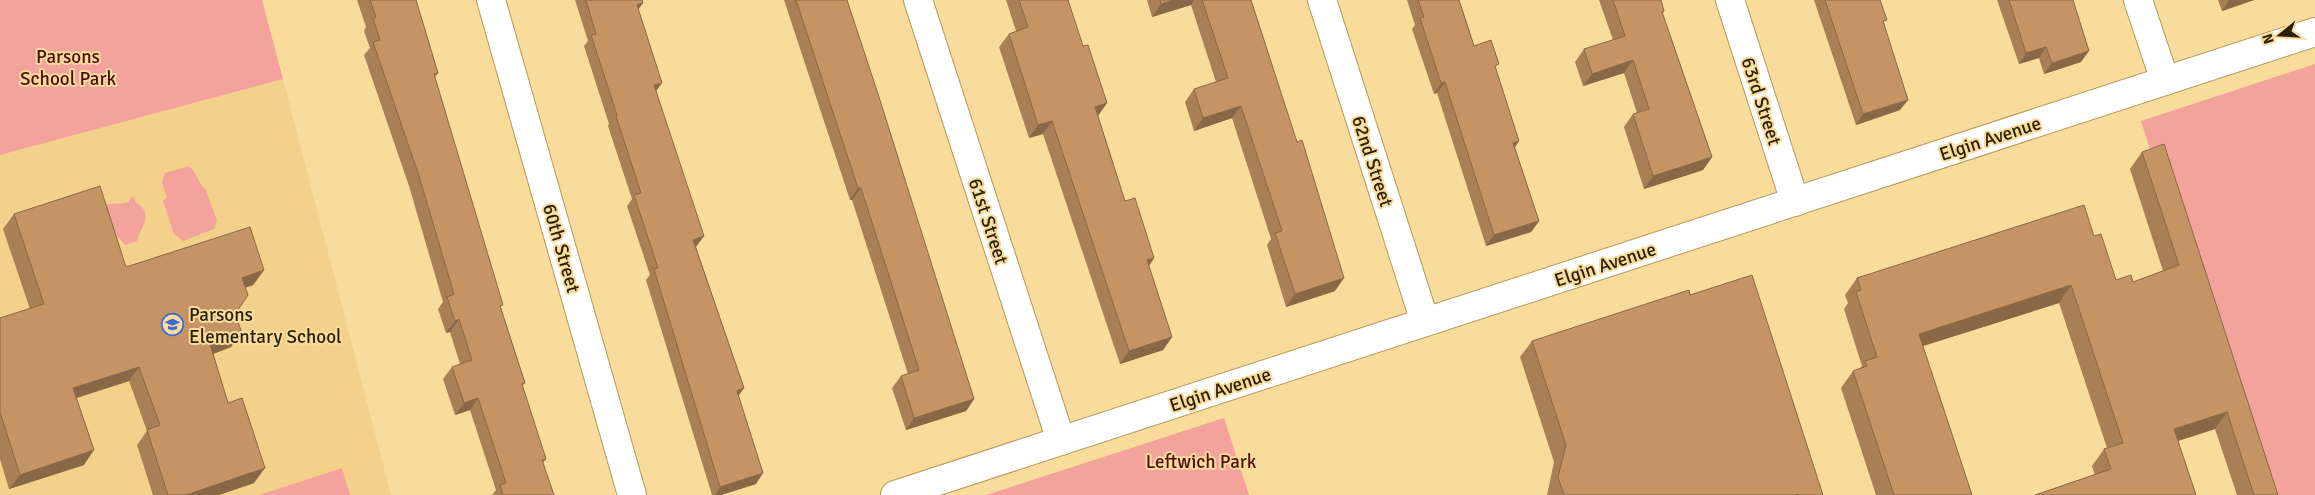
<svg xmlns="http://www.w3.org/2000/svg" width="2315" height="495" viewBox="0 0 2315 495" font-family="Signika,sans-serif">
<rect width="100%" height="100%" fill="#f9db9b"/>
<!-- built -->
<path fill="#f3d18a" d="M 283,79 L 391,495 L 0,495 L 0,155 Z"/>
<!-- green -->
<g fill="#f3a39c">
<path d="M 0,0 L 262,0 L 283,79 L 0,155 Z"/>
<path d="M 2315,64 L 2315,495 L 2262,495 L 2141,121 Z"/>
<path d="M 189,166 C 197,173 198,183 206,190 L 217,221 L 214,229 L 183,241 L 174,234 L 163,201 L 167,197 L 162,183 L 165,173 Z"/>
<path d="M 134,197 L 136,203 C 155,213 141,227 137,241 L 125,245 L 101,218 L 105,205 C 114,202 121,205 129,202 L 130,198 Z"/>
<path d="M 1224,418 L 1249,495 L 986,495 Z"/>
<path d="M 342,468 L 350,495 L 259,495 Z"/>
</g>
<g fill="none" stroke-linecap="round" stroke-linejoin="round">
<defs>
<g id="minor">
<path d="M 491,0 L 632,495"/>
<path d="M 918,0 L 1061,441"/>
<path d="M 1322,0 L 1425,322"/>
<path d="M 1730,0 L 1795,202"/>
<path d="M 2138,0 L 2165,81"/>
</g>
<path id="tertiary" d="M 895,495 L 2315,32"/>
</defs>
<!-- minor casing -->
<use href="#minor" stroke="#b5985a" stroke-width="30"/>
<!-- tertiary casing -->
<use href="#tertiary" stroke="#b5985a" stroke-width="30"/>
<!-- minor -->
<use href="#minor" stroke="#fff" stroke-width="28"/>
<!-- tertiary -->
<use href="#tertiary" stroke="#fff" stroke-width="28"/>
</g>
<!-- wall -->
<g fill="#a97f56">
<path d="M 357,0 L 416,0 L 438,73 L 435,77 L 501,308 L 525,383 L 522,386 L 546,459 L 543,463 L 554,495 L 492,495 L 496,490 L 470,410 L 455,415 L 443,379 L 452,367 L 460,364 L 450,332 L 446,333 L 438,309 L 443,302 L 409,186 L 364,55 L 370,48 L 364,31 L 366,27 Z"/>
<path d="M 575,0 L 642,0 L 643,3 L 638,9 L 656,91 L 696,247 L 744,388 L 738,396 L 756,484 L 721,495 L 712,495 L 646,280 L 650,275 L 627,206 L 632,199 L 608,126 L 609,124 L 584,46 L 588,41 Z"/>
<path d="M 784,0 L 847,0 L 974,399 L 966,411 L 906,430 L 892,388 L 901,376 L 908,374 L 852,200 L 850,200 Z"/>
<path d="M 1006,0 L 1068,0 L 1098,116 L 1125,201 L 1154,258 L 1149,266 L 1172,337 L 1163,350 L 1120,364 L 1043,134 L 1029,138 L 999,47 L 1009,34 L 1016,31 Z"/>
<path d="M 1147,0 L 1251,0 L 1335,291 L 1286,307 L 1267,245 L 1271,239 L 1232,118 L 1194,131 L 1185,102 L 1194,89 L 1216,82 L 1191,5 L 1152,17 Z"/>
<path d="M 1407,0 L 1459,0 L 1474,46 L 1496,69 L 1515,147 L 1539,221 L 1531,232 L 1486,246 L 1437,93 L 1434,94 L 1412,29 L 1415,25 Z"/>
<path d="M 1599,0 L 1661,0 L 1664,11 L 1663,14 L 1712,157 L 1703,170 L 1644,189 L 1624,127 L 1633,114 L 1637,113 L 1624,73 L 1583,86 L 1575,62 L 1584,49 L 1613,40 Z"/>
<path d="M 1814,0 L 1880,0 L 1900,110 L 1856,125 Z"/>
<path d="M 1997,0 L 2073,0 L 2081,62 L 2044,74 L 2039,58 L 2019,64 Z"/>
<path d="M 2218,0 L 2254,0 L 2222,11 Z"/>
<path d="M 2142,152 L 2278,495 L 2237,495 L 2215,429 L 2178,441 L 2196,495 L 2095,475 L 2092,466 L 2104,449 L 2107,448 L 2059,303 L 1923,346 L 1972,495 L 1876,495 L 1841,388 L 1853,371 L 1860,368 L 1862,366 L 1844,309 L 1848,303 L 1845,295 L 1857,278 L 2094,236 L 2116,280 L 2133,282 L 2163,271 L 2130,169 Z"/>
<path d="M 14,214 L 126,267 L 264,270 L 253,285 L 245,288 L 235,314 L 231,347 L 213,354 L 228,403 L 254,483 L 219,495 L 153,495 L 137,445 L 147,431 L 129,381 L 77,398 L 84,465 L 9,489 L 0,459 L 0,318 L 30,309 L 3,229 Z"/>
<path d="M 1690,295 L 1823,495 L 1547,495 L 1554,462 L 1520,357 L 1532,341 Z"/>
</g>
<!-- shaded-wall -->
<g fill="#8a6846">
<path d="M 1174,0 L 1194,0 L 1191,5 L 1152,17 L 1161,4 Z"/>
<path d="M 2229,0 L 2254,0 L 2222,11 Z"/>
<path d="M 643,3 L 635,14 L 637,5 Z"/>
<path d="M 2046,47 L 2039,58 L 2019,64 L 2026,53 Z"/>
<path d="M 2089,51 L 2081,62 L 2044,74 L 2052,63 Z"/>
<path d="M 1633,60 L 1624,73 L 1583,86 L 1592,74 Z"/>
<path d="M 1445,82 L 1437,93 L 1434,94 L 1441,83 Z"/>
<path d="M 662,83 L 654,94 L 654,85 Z"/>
<path d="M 1908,100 L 1900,110 L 1856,125 L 1863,114 Z"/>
<path d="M 1107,103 L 1098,116 L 1095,107 Z"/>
<path d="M 1241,106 L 1232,118 L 1194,131 L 1203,118 Z"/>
<path d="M 1052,121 L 1043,134 L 1029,138 L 1038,125 Z"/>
<path d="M 1519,141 L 1512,152 L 1513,143 Z"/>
<path d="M 1712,157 L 1703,170 L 1644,189 L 1653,176 Z"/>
<path d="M 858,188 L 861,188 L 852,200 L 850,200 Z"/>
<path d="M 1539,221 L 1531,232 L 1486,246 L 1494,235 Z"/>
<path d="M 704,236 L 696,247 L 686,250 L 693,240 Z"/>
<path d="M 1154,258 L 1145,271 L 1147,260 Z"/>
<path d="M 264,270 L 253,285 L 232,292 L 242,278 Z"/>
<path d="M 1344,278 L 1335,291 L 1286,307 L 1295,294 Z"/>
<path d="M 2071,285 L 2059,303 L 1907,351 L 1919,334 Z"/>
<path d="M 459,319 L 450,332 L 446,333 L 455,321 Z"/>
<path d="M 242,333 L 231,347 L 200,359 L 210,344 Z"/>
<path d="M 1172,337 L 1163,350 L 1120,364 L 1129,351 Z"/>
<path d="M 139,367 L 129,381 L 63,402 L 73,388 Z"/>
<path d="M 744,388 L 736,399 L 737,391 Z"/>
<path d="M 478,398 L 470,410 L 455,415 L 464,403 Z"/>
<path d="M 974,399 L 966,411 L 906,430 L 914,418 Z"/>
<path d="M 2227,412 L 2215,429 L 2162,446 L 2174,429 Z"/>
<path d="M 94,450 L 84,465 L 9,489 L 20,475 Z"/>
<path d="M 265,468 L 254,483 L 219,495 L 186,495 Z"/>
<path d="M 763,473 L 756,484 L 721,495 L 715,495 L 720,487 Z"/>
</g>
<!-- building -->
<g fill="#c59464" stroke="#8a6846">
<path d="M 370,0 L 416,0 L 438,73 L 434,74 L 503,305 L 500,306 L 525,383 L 522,384 L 546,459 L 542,460 L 554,495 L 503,495 L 500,485 L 506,483 L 478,398 L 464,403 L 452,367 L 472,360 L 459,319 L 455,321 L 447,297 L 454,294 L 418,173 L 373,42 L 380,40 L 373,18 L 376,17 Z"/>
<path d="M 586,0 L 642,0 L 643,3 L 637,5 L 662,83 L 654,85 L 704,236 L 693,240 L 744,388 L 737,391 L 763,473 L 720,487 L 654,269 L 658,268 L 634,195 L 641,193 L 616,116 L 617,115 L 591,35 L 596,34 Z"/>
<path d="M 796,0 L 847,0 L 879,97 L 974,399 L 914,418 L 901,376 L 919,370 L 861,188 L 858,188 Z"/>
<path d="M 1019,0 L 1068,0 L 1083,46 L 1088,45 L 1107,103 L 1095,107 L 1125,201 L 1135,198 L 1154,258 L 1147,260 L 1172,337 L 1129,351 L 1052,121 L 1038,125 L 1009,34 L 1028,27 Z"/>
<path d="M 1160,0 L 1174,0 L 1161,4 Z"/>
<path d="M 1202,0 L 1251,0 L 1297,142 L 1302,140 L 1344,278 L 1295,294 L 1275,233 L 1282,231 L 1241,106 L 1203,118 L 1194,89 L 1228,78 Z"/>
<path d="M 1418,0 L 1459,0 L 1474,46 L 1491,40 L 1499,64 L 1495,66 L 1519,141 L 1513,143 L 1539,221 L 1494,235 L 1445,82 L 1441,83 L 1420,18 L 1424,17 Z"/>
<path d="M 1613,0 L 1661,0 L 1664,11 L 1662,12 L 1712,157 L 1653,176 L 1633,114 L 1649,109 L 1633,60 L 1592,74 L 1584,49 L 1625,36 Z"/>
<path d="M 1825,0 L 1880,0 L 1887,20 L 1883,21 L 1908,100 L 1863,114 Z"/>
<path d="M 2009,0 L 2073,0 L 2089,51 L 2052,63 L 2046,47 L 2026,53 Z"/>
<path d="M 2164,144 L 2278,495 L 2254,495 L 2227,412 L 2174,429 L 2196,495 L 2035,495 L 2111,469 L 2104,449 L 2123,443 L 2071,285 L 1919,334 L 1972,495 L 1894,495 L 1853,371 L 1867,366 L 1865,361 L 1877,357 L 1856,292 L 1861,290 L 1857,278 L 2084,205 L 2094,236 L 2101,234 L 2116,280 L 2131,275 L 2133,282 L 2179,265 L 2142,152 Z"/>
<path d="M 100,186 L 126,267 L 250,227 L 264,270 L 242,278 L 248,295 L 235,314 L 242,333 L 210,344 L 228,403 L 242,398 L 265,468 L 186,495 L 168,495 L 147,430 L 160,425 L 139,367 L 73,388 L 94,450 L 20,475 L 0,412 L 0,318 L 44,304 L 14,214 Z"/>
<path d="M 1752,275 L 1823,495 L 1798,495 L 1798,494 L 1795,495 L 1564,495 L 1558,477 L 1566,445 L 1532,341 L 1689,290 L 1690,295 Z"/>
</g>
<!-- icons -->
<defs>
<symbol id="school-ring" viewBox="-11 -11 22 22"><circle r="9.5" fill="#f9db9b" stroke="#3f6adb" stroke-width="1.5"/><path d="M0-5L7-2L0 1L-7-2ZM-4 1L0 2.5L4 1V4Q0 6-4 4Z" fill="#3f6adb"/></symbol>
</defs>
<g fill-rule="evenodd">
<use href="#school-ring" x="160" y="312" width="25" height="25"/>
</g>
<g text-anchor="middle" stroke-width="4" stroke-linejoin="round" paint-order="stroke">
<!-- park labels -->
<g font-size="19" fill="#510c0d" stroke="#f9db9b">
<text x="68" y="63">Parsons<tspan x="68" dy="22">School Park</tspan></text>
<text x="1201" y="468">Leftwich Park</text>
</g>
<!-- street labels -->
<g font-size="19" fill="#2a1f05" stroke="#f9db9b">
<text transform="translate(1762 101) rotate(72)" y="7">63rd Street</text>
<text transform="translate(1990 138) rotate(-18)" y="7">Elgin Avenue</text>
<text transform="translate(1373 161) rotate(72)" y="7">62nd Street</text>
<text transform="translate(989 221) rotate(72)" y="7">61st Street</text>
<text transform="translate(562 248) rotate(74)" y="7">60th Street</text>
<text transform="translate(1605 264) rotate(-18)" y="7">Elgin Avenue</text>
<text transform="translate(1220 389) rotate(-18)" y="7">Elgin Avenue</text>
</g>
<!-- poi labels -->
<g font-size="19" fill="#2a1f05" stroke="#f9db9b" text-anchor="start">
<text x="189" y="321">Parsons<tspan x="189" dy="22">Elementary School</tspan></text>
</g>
</g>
<!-- north arrow -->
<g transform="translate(2280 35) rotate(252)" stroke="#f9db9b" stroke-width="4" paint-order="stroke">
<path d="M0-4L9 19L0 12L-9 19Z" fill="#2a1f05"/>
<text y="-8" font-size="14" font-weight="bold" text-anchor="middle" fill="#2a1f05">N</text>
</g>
</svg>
